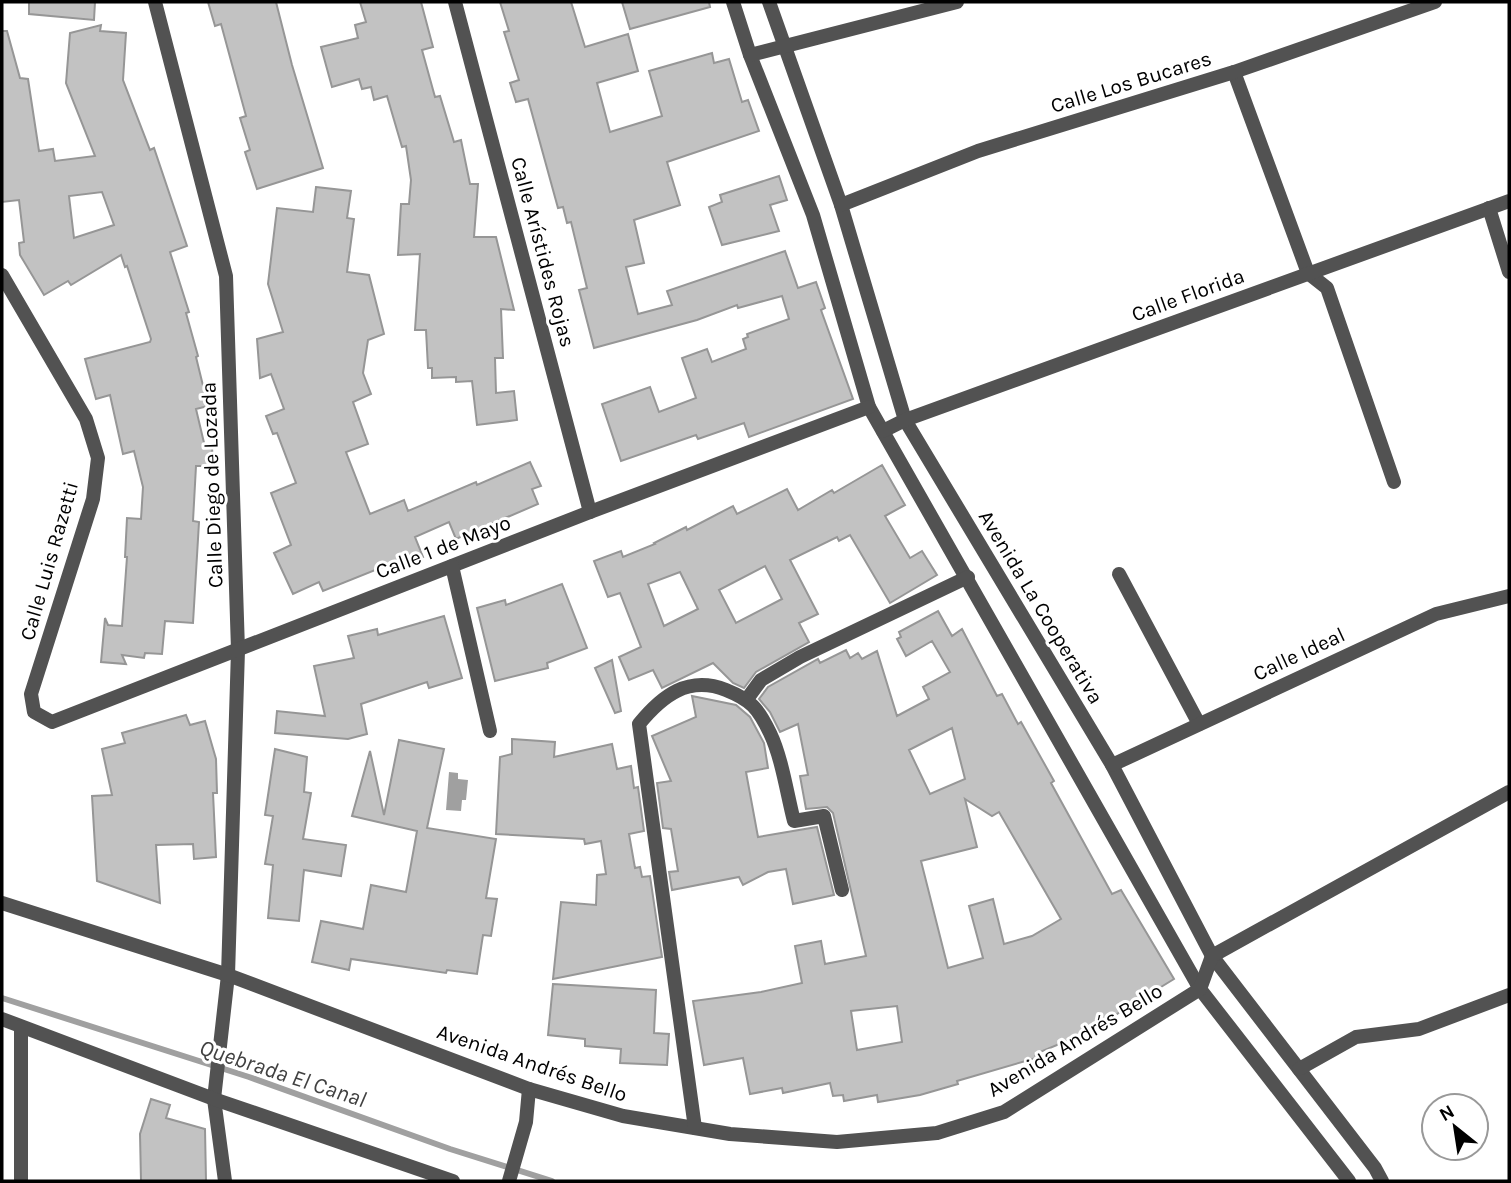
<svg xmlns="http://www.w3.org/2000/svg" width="1511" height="1183" viewBox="0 0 1511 1183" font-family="Karla,sans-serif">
<rect width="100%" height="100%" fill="#fff"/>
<!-- water -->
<path fill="#a0a0a0" d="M 449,772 L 458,773 L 458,779 L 468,780 L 466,800 L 462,800 L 461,811 L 446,810 Z"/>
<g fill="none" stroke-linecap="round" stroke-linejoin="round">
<!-- stream -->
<path stroke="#a0a0a0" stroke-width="6" d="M 2,998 L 249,1077 L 450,1149 L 552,1181"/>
</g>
<!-- building -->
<g fill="#c2c2c2" stroke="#969696" stroke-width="2" fill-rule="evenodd">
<path d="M 29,2 L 95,2 L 94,20 L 29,14 Z"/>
<path d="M 208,2 L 276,2 L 292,65 L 323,168 L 257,189 L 245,152 L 250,150 L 240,118 L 246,116 L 221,24 L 215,26 Z"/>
<path d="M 360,2 L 421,2 L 433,47 L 422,50 L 435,97 L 440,96 L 454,142 L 461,140 L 470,184 L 478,184 L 474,237 L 496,237 L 514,310 L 501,309 L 503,358 L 495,358 L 496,393 L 514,391 L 517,420 L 477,425 L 472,381 L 456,382 L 456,377 L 432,378 L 432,368 L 428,368 L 426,330 L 415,330 L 420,254 L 398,255 L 401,204 L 409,204 L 411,180 L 406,146 L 402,147 L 387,96 L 374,100 L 371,87 L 362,89 L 359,79 L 332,87 L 321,47 L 358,38 L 355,25 L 366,22 Z"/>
<path d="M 500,2 L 571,2 L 585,47 L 628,34 L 638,71 L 597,83 L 610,132 L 662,116 L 649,71 L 712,53 L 714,63 L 729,59 L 742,102 L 748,100 L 759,131 L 667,162 L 680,205 L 634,220 L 644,263 L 626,267 L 638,314 L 672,305 L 667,291 L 785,251 L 798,288 L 816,282 L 825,308 L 821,310 L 853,399 L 749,437 L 744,423 L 698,439 L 696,435 L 621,461 L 602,404 L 650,387 L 659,412 L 696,398 L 682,358 L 707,349 L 712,362 L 746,349 L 743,339 L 748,337 L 747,334 L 789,319 L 782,296 L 738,308 L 737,305 L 697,320 L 594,348 L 579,290 L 587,288 L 571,222 L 567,223 L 563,207 L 558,208 L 528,99 L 516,102 L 510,83 L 519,80 L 504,32 L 509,31 Z"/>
<path d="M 622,2 L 709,2 L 710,7 L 630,29 Z"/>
<path d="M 101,25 L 100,31 L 126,33 L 123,80 L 150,150 L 154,148 L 187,246 L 170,252 L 189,312 L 186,313 L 198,356 L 196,357 L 208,406 L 196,409 L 205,447 L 212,447 L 213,466 L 196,466 L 193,521 L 199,522 L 193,623 L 165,621 L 162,654 L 145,653 L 144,658 L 122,655 L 126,664 L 101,662 L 105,618 L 108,625 L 122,626 L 127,557 L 125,557 L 127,518 L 141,519 L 143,487 L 134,451 L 123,454 L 110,395 L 96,399 L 85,359 L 150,342 L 151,339 L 127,266 L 125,267 L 121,255 L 71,285 L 68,281 L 44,295 L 20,255 L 19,243 L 24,242 L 19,200 L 2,202 L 2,31 L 7,31 L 20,78 L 28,79 L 39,151 L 53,149 L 55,161 L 95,156 L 66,83 L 70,33 ZM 102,192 L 114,225 L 74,238 L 69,196 Z"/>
<path d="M 779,176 L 787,200 L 770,205 L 779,231 L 722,245 L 709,207 L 722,202 L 720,195 Z"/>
<path d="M 316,187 L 351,191 L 347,218 L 354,219 L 347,272 L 369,275 L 384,334 L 368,340 L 363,373 L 371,394 L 353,402 L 368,444 L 346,452 L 370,514 L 404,500 L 408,511 L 476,482 L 477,485 L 530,462 L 541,486 L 532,489 L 538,504 L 456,539 L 449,522 L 415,537 L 423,557 L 402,565 L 400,560 L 323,591 L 319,582 L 293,594 L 274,553 L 291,545 L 271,493 L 296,483 L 277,433 L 273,434 L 266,416 L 284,409 L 271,374 L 260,378 L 257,339 L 283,332 L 268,284 L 277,208 L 313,212 Z"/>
<path d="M 882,465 L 905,505 L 885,516 L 910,558 L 922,551 L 937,575 L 890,603 L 850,535 L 839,541 L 837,537 L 790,560 L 818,614 L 799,623 L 809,642 L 756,672 L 744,688 L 733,683 L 713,663 L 662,688 L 653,670 L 629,680 L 619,657 L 641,647 L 620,593 L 608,597 L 594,561 L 621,551 L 623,557 L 655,544 L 654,543 L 686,527 L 687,530 L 733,506 L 737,514 L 787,489 L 798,510 L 832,490 L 834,493 ZM 765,566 L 782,599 L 736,623 L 719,590 ZM 680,572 L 698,609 L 664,626 L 648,584 Z"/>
<path d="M 562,584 L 587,648 L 547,663 L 548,668 L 495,681 L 477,608 L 505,600 L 506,605 Z"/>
<path d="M 938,611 L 952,636 L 962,629 L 997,696 L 1002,694 L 1018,724 L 1021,722 L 1054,781 L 1051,783 L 1112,894 L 1121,890 L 1174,979 L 1086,1033 L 1035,1054 L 1036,1058 L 957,1081 L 958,1084 L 920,1095 L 878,1102 L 877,1095 L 844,1101 L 843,1095 L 833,1096 L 830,1083 L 783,1093 L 782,1088 L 750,1094 L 743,1058 L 704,1065 L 693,1001 L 761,992 L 802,983 L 795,946 L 821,941 L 825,964 L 866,956 L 833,813 L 827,807 L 806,809 L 800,776 L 808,775 L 798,724 L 780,732 L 770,712 L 759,699 L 768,687 L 818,659 L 820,663 L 846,650 L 850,658 L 858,653 L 862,659 L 877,651 L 897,716 L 929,699 L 923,687 L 950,672 L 932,641 L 906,656 L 897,639 L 901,637 L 899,632 ZM 952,728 L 965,779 L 930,794 L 909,750 ZM 965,799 L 992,816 L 999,812 L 1061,919 L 1032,936 L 1004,944 L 993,899 L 969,906 L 983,958 L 948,968 L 921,861 L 977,847 ZM 897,1006 L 902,1042 L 857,1050 L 851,1011 Z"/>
<path d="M 444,616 L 462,678 L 429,688 L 427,682 L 361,704 L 367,734 L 348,739 L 275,733 L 277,711 L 325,716 L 314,666 L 354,658 L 348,636 L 377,629 L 378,635 Z"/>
<path d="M 612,660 L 621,711 L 615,713 L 595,668 Z"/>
<path d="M 692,696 L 736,705 L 750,717 L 764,743 L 768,768 L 746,772 L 758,837 L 817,827 L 834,895 L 793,904 L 786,869 L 768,872 L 743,885 L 739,877 L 672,890 L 669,872 L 678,871 L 671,829 L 663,828 L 657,783 L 671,781 L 652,736 L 696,717 Z"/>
<path d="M 186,715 L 190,725 L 205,721 L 216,759 L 217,793 L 213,793 L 216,857 L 194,859 L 193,844 L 156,845 L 160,903 L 97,881 L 92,796 L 112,795 L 102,749 L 125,743 L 122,733 Z"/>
<path d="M 512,739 L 555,742 L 554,757 L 612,744 L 617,769 L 631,766 L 634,788 L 638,787 L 644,831 L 629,834 L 635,868 L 640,867 L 642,877 L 650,876 L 662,957 L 553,979 L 561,902 L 596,905 L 597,875 L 606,874 L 601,841 L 585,844 L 584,839 L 496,834 L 500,757 L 512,754 Z"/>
<path d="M 399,740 L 444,749 L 427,828 L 496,839 L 486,898 L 497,899 L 491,936 L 483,935 L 477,974 L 447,970 L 446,973 L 351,959 L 349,970 L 312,962 L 321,921 L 363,929 L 371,885 L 406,892 L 417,831 L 352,816 L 370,751 L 384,815 Z"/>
<path d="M 275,749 L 307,757 L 304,792 L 311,793 L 303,839 L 346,845 L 341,876 L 304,870 L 299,921 L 268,918 L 273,865 L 265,864 L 273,816 L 265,815 Z"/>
<path d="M 553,984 L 656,990 L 654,1033 L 669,1034 L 667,1065 L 620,1063 L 621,1049 L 585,1046 L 585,1039 L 548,1035 Z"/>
<path d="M 151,1099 L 170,1105 L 166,1118 L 205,1129 L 206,1181 L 141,1181 L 140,1134 Z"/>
</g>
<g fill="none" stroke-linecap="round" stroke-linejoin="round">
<!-- street -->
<g stroke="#525252" stroke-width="14">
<path d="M 155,2 L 226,276 L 238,650 L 228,975 L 214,1099 L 225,1181"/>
<path d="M 455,2 L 590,512"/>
<path d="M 733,2 L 750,55 L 813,215 L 869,407 L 1200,989 L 1349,1181"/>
<path d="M 769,2 L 841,205 L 905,420 L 1112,765 L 1212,956 L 1375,1168 L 1382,1181"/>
<path d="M 750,55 L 957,2"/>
<path d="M 1234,72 L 1308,273 L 1327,288 L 1394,482"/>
<path d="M 841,205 L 978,151 L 1234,72 L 1435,2"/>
<path d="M 1489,208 L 1509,272"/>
<path d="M 2,275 L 86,419 L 98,458 L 93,499 L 31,694 L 34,712 L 52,722 L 590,512 L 869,407"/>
<path d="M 883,431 L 905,420 L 1509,201"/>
<path d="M 452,566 L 490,731"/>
<path d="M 1119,574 L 1199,724"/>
<path d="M 747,699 L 761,680 L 800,657 L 968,577"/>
<path d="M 1112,765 L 1436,614 L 1509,596"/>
<path d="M 2,903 L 228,975 L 529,1089 L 623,1116 L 730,1134 L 837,1142 L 937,1133 L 1004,1112 L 1200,989 L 1212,956 L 1509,792"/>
<path d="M 2,1019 L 214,1099 L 453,1181"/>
<path d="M 1299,1069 L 1356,1037 L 1419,1029 L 1509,995"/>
<path d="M 695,1128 L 639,724 C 662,696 688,675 726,690 C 751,700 758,708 770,733 C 782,758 787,794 794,821 L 824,816 L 842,890"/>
<path d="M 21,1181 L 21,1027"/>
<path d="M 509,1181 L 526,1122 L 529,1089"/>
</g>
</g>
<g text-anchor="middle" stroke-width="6" stroke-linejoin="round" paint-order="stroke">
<!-- street labels -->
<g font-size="21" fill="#000" stroke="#fff">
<text transform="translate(1131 82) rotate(-17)" y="7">Calle Los Bucares</text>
<text transform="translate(543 252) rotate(75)" y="7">Calle Arístides Rojas</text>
<text transform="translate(1188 295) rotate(-20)" y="7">Calle Florida</text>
<text transform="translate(212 485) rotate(-92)" y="7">Calle Diego de Lozada</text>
<text transform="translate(443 547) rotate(-21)" y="7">Calle 1 de Mayo</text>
<text transform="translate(49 561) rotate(-74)" y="7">Calle Luis Razetti</text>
<text transform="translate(1041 607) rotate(59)" y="7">Avenida La Cooperativa</text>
<text transform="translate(1299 654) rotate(-25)" y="7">Calle Ideal</text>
<text transform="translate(1075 1040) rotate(-31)" y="7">Avenida Andrés Bello</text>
<text transform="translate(532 1063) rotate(19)" y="7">Avenida Andrés Bello</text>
</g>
<!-- water labels -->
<g font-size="23" font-style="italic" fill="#414141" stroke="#fff">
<text transform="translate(283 1073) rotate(18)" y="8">Quebrada El Canal</text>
</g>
</g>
<!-- border -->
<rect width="1511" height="1183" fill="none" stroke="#000000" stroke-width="7"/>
<!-- north arrow -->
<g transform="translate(1455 1127) rotate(330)"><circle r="33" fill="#ffffff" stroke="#999999" stroke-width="2"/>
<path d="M0-5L12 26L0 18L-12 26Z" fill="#000000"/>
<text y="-10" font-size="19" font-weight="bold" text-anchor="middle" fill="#000000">N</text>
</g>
</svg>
